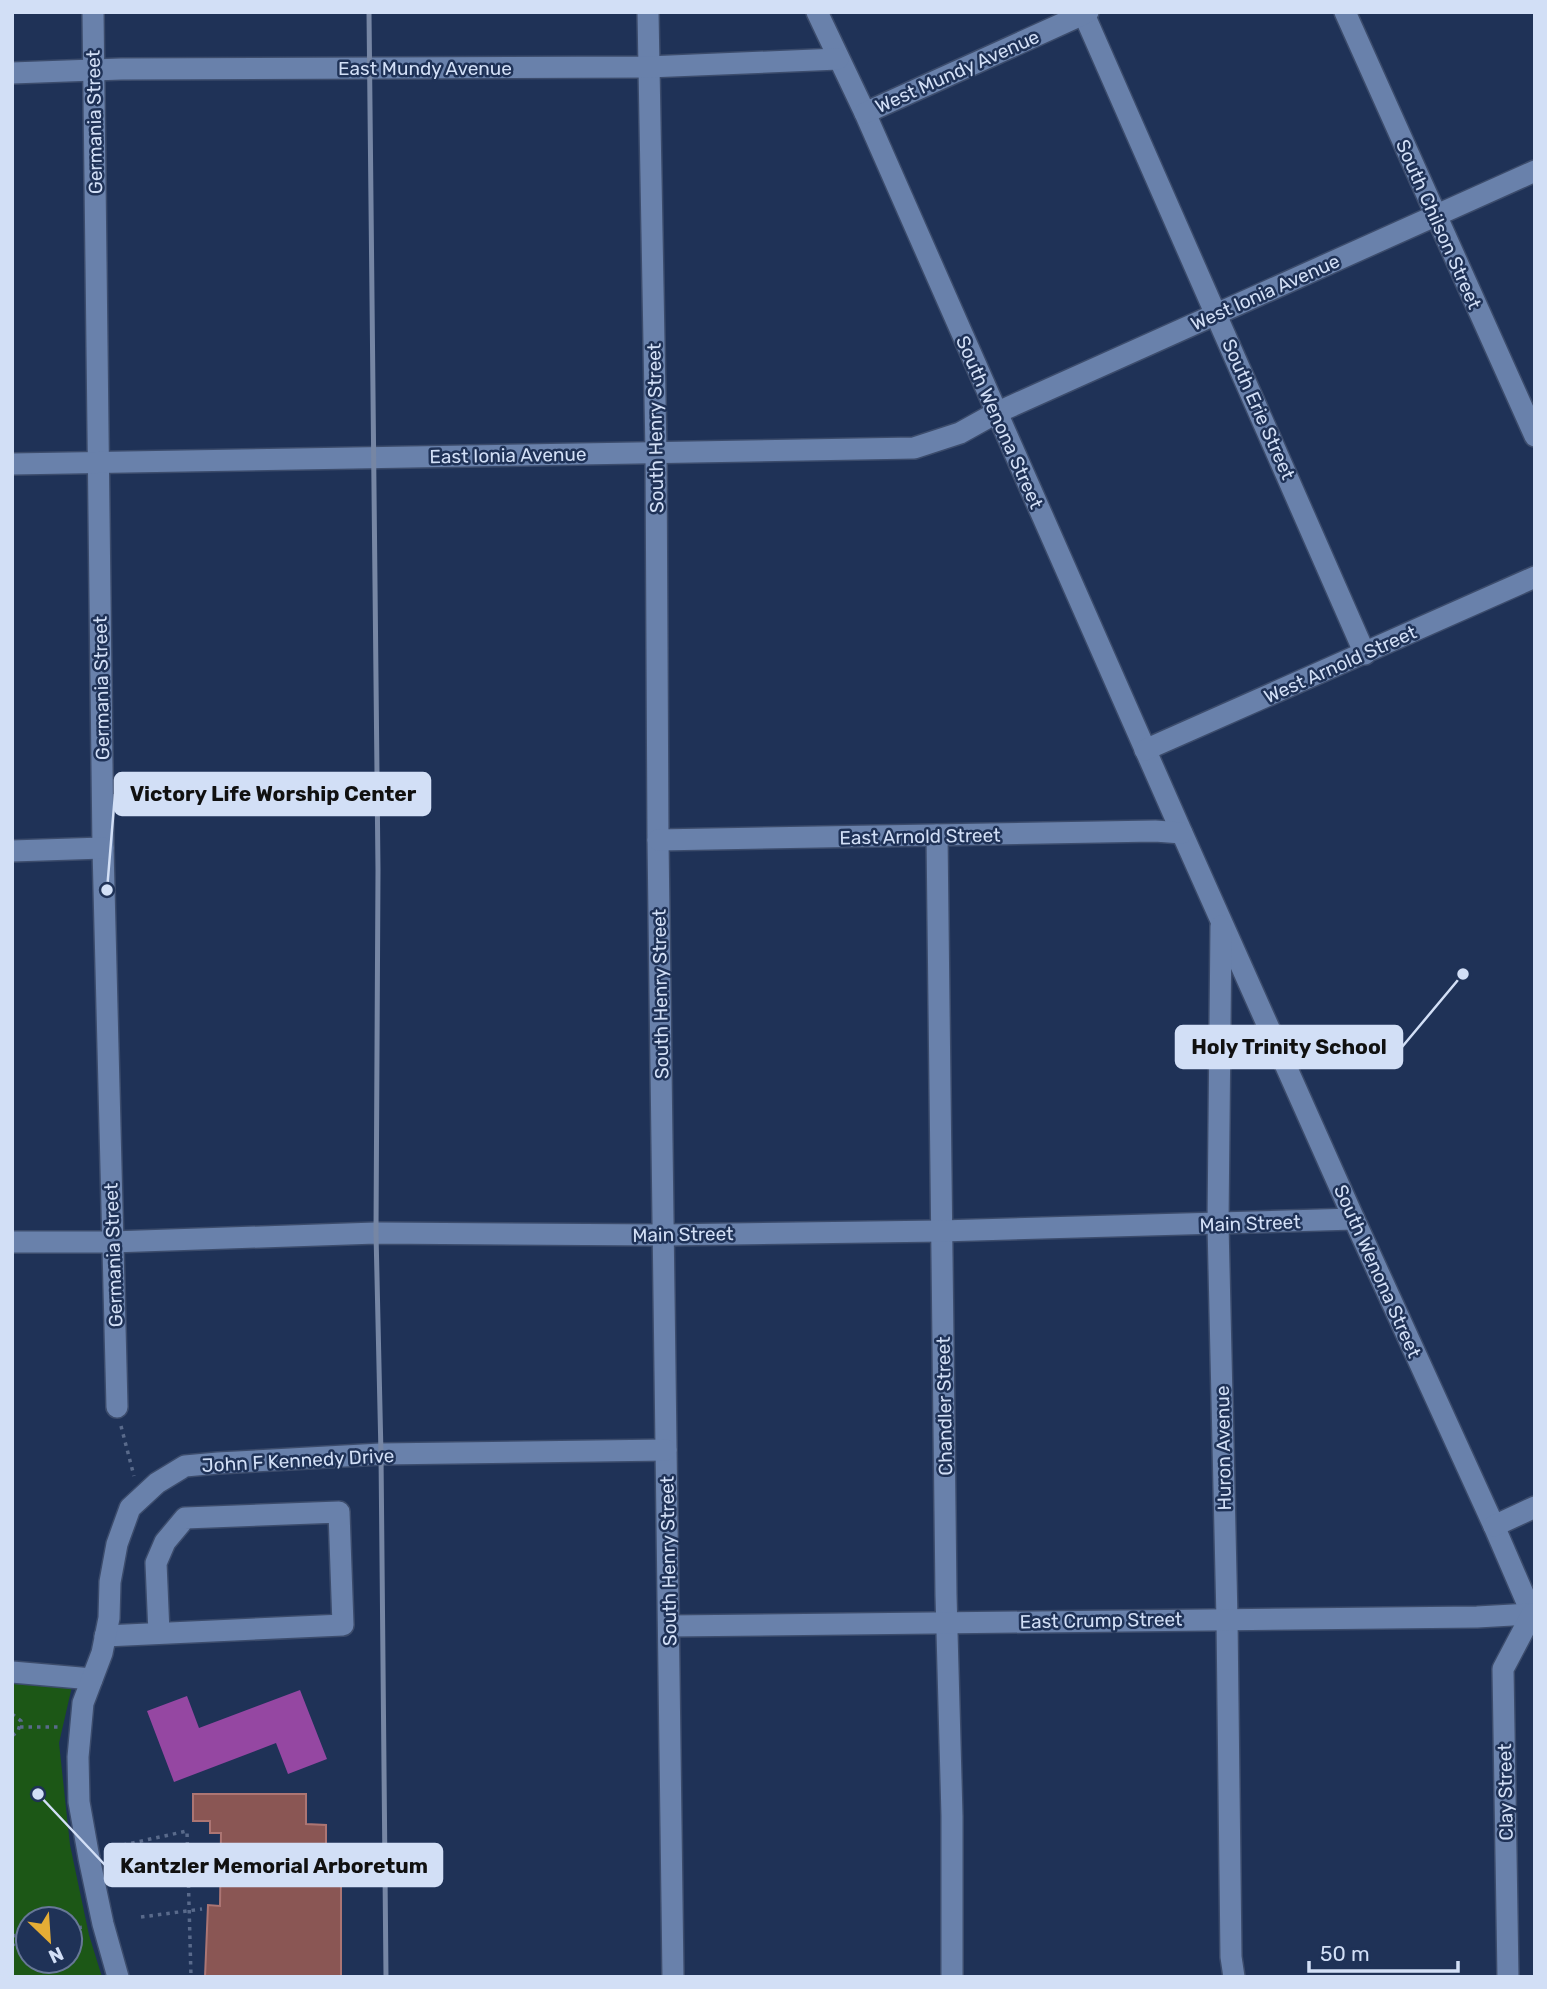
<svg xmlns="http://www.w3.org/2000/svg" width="1547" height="1989" viewBox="0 0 1547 1989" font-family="Rubik,sans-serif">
<rect width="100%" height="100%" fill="#1f3257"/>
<!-- green -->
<path fill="#1c5716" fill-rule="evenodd" d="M 12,1666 L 76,1669 L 59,1743 L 70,1845 L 89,1935 L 102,1977 L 12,1977 ZM 28,1919 L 70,1919 L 70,1961 L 28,1961 Z"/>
<!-- water -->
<path fill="#9547a2" d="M 300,1690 L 327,1759 L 288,1774 L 276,1743 L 174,1782 L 147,1711 L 187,1696 L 199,1728 Z"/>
<!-- building -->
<path fill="#8a5654" stroke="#ac7573" stroke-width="2" d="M 193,1794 L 306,1794 L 306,1824 L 326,1825 L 326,1876 L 341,1876 L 341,1977 L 205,1977 L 208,1905 L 220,1906 L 221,1833 L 210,1833 L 210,1821 L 193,1821 Z"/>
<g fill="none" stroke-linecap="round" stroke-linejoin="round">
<defs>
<g id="minor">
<path d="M 93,12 L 103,848 L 117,1407"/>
<path d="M 648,12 L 656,453 L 658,840 L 673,1977"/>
<path d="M 817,12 L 865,113 L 1182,833 L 1354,1219 L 1494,1526 L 1535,1621"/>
<path d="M 1083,12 C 1176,226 1272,439 1365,654"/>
<path d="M 1345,12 L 1535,436"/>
<path d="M 12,73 L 121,69 L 648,67 L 838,59"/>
<path d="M 865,113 L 1088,12"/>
<path d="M 12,464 L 914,448 L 960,433 L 996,413 L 1535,171"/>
<path d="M 1145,750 L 1535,577"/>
<path d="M 937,835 L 946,1595 L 952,1816 L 952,1977"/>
<path d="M 658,840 L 1155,831 L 1182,833"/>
<path d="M 12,851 L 103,848"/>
<path d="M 1221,926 L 1218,1224 L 1227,1619 L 1231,1957 L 1234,1977"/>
<path d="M 12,1242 L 112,1242 L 376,1233 L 663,1235 L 941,1231 L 1354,1219"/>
<path d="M 1494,1526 L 1535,1507"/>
<path d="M 669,1626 L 1477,1617 L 1532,1614"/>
<path d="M 105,1636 L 343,1625 L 339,1512 L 185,1518 L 165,1542 L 156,1563 L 159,1633"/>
<path d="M 12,1672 L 92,1679"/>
<path d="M 118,1977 L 103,1924 L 89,1858 L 79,1802 L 78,1757 L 83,1703 L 102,1653 L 109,1618 L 110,1582 L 117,1544 L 130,1508 L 157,1483 L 185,1466 L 218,1463 L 381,1454 L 666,1450"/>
<path d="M 1508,1977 L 1503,1669 L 1532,1614"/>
</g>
</defs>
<!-- minor casing -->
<use href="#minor" stroke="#3c4c6c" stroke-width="24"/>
<!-- path -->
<g stroke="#596a8b" stroke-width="3.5" stroke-dasharray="3.5 5" stroke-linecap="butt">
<path d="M 121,1426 L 134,1476"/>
<path d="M 12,1714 L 21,1721 L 18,1731 L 12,1736"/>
<path d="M 20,1727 L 61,1727"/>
<path d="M 123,1845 L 187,1831 L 191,1977"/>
<path d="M 141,1917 L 202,1909"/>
<path d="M 70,1929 L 84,1927"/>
<path d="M 12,1936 L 26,1934"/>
<path d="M 12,1946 L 26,1934"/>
</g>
<!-- minor -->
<use href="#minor" stroke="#6981ab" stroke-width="21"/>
<!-- rail -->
<path stroke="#7686a4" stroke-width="5" d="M 369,12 L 378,870 L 376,1233 L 381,1454 L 386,1977"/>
</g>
<g text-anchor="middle" stroke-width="5" stroke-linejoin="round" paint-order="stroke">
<!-- street labels -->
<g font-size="19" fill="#d2dff6" stroke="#1f3257">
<text x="425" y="75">East Mundy Avenue</text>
<text transform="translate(957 71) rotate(-24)" y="7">West Mundy Avenue</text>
<text transform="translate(94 122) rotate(-91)" y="7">Germania Street</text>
<text transform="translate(1439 224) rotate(66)" y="7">South Chilson Street</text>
<text transform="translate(1265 292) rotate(-24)" y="7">West Ionia Avenue</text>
<text transform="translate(1259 409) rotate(66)" y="7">South Erie Street</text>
<text transform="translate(1000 422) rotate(66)" y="7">South Wenona Street</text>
<text transform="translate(655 428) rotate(-91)" y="7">South Henry Street</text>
<text transform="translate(508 455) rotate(-1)" y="7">East Ionia Avenue</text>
<text transform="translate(1340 664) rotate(-24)" y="7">West Arnold Street</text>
<text transform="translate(101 688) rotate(-91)" y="7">Germania Street</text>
<text transform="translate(920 836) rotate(-1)" y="7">East Arnold Street</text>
<text transform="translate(660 994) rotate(-91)" y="7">South Henry Street</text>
<text transform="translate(1250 1223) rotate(-2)" y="7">Main Street</text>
<text transform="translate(683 1234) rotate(-1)" y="7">Main Street</text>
<text transform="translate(113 1255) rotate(-92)" y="7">Germania Street</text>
<text transform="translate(1378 1271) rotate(66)" y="7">South Wenona Street</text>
<text transform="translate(944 1406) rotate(-91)" y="7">Chandler Street</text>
<text transform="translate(1223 1448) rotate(-91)" y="7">Huron Avenue</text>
<text transform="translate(298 1460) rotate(-3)" y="7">John F Kennedy Drive</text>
<text transform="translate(668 1561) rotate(-91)" y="7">South Henry Street</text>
<text transform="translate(1101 1620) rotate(-1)" y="7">East Crump Street</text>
<text transform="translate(1505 1792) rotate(-91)" y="7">Clay Street</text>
</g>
</g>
<!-- callouts -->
<path fill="none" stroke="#d2dff6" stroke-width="2.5" d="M107 890L115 794M1463 974L1402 1047M38 1794L105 1865"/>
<g fill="#d2dff6" stroke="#1f3257" stroke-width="2.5">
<circle cx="107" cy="890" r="7"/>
<circle cx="1463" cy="974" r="7"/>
<circle cx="38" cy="1794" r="7"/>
</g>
<g fill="#d2dff6" stroke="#d2dff6" stroke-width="2.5">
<rect x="115" y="773" width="315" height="42" rx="7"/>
<rect x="1176" y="1026" width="226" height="42" rx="7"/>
<rect x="105" y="1844" width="337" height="42" rx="7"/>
</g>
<g font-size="21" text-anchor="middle" font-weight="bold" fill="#111">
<text x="273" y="801">Victory Life Worship Center</text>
<text x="1289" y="1054">Holy Trinity School</text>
<text x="274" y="1873">Kantzler Memorial Arboretum</text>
</g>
<!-- border -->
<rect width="1547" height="1989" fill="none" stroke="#d2dff6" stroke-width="28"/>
<!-- north arrow -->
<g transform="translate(49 1940) rotate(155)"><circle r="33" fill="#1f3257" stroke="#677797" stroke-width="2"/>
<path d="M0-5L12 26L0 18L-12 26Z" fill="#e5ad35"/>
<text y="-10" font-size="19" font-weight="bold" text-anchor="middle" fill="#d2dff6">N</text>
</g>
<!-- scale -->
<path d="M1309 1961v10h149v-10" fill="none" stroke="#d2dff6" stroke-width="3.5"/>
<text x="1320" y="1961" font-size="21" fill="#d2dff6" stroke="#1f3257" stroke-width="5" paint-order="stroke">50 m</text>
</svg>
